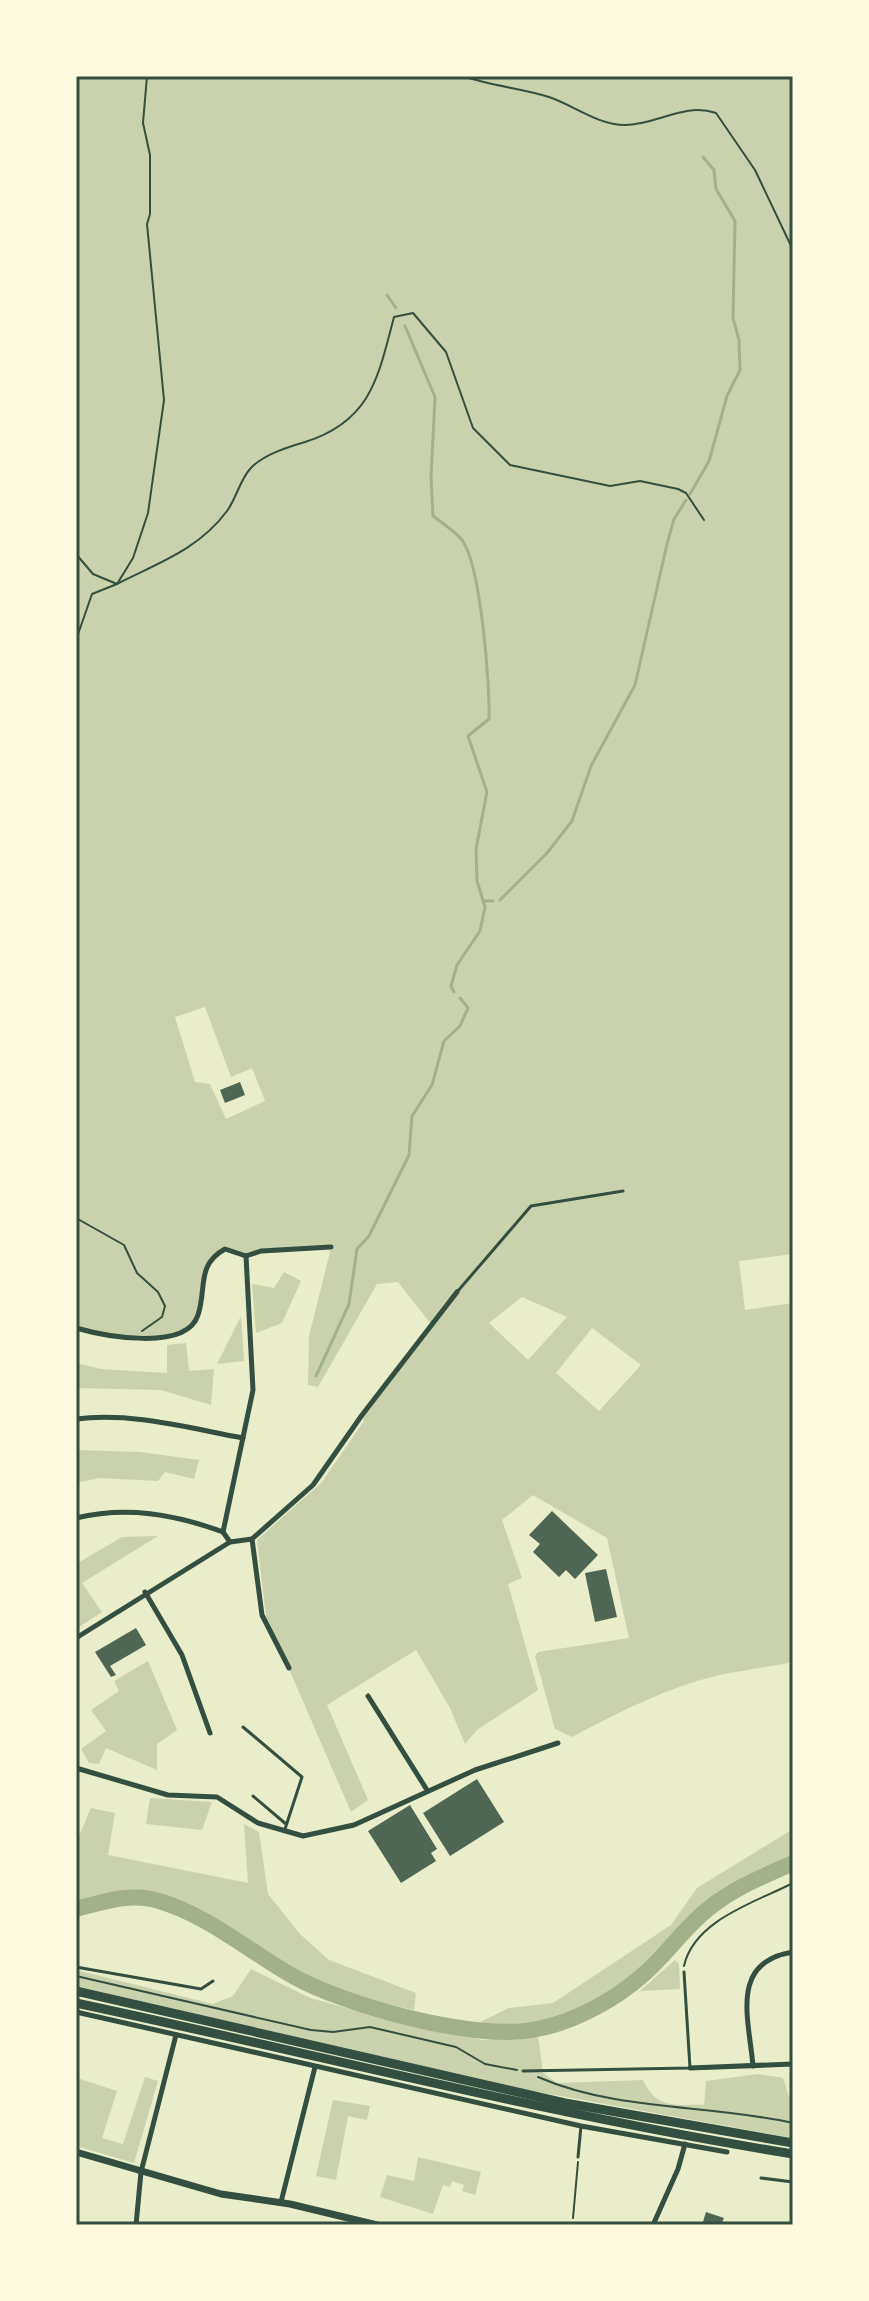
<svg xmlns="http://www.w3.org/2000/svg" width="869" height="2301" viewBox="0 0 869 2301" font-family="'Source Sans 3',sans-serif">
<rect width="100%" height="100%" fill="#e9edc9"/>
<!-- green -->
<g fill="#cad2ad" fill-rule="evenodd">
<path d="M 76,76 L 793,76 L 793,1254 L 739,1261 L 745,1310 L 793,1303 L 793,1662 C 769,1667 744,1670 720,1675 C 668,1687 619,1712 572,1737 L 555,1729 L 535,1656 L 538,1652 L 629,1638 L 607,1538 L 533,1495 L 502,1520 L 522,1578 L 508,1584 L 538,1690 L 477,1730 L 465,1744 L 450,1708 L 416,1650 L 327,1705 L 368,1800 L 351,1812 L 266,1616 L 257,1540 L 322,1482 L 364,1421 L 362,1415 L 431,1324 L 398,1282 L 377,1284 L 318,1387 L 308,1385 L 309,1336 L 331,1248 C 298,1249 253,1259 225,1249 C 191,1283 211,1280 198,1315 C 185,1353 105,1334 76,1328 ZM 205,1007 L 231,1077 L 252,1068 L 265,1101 L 226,1119 L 210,1084 L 195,1082 L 175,1017 ZM 522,1297 L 567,1317 L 528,1360 L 489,1323 ZM 592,1328 L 641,1365 L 599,1411 L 556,1373 Z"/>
<path d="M 284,1272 L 301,1281 L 282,1323 L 256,1333 L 252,1284 L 274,1288 Z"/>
<path d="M 241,1316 L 244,1361 L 217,1364 Z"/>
<path d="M 186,1343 L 189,1371 L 214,1369 L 211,1405 L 161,1390 L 76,1388 L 76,1363 L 101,1369 L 167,1373 L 167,1345 Z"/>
<path d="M 76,1450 L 140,1452 L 199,1460 L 194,1479 L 165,1472 L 158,1481 L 99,1478 L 76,1483 Z"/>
<path d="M 158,1536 L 82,1583 L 102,1612 L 76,1629 L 76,1564 L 122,1537 Z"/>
<path d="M 148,1661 L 177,1730 L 157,1744 L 157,1770 L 106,1748 L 99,1764 L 89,1763 L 81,1749 L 106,1731 L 91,1710 L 119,1691 L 114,1681 Z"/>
<path d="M 150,1798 L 212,1802 L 202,1830 L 146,1824 Z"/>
<path d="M 91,1808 L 115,1813 L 108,1855 L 248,1883 L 244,1824 L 259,1832 L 268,1894 L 300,1934 L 329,1960 L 416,1993 L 414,2010 C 373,2001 334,1991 296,1973 C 216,1933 175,1874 76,1901 L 76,1843 Z"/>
<path d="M 793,1829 L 793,1855 C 768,1866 738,1877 716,1893 C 688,1914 668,1944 643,1968 C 599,2009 539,2035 480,2022 L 509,2008 L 553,2003 L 671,1925 L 697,1888 Z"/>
<path d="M 675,1960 L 679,1964 L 680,1989 L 640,1991 Z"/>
<path d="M 251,1969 L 310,1998 L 409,2025 L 483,2040 L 538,2036 L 543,2073 L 557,2083 L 643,2080 C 657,2110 674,2104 704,2105 L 706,2081 L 758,2074 L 783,2078 L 793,2109 L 793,2138 L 500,2085 L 76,1986 L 76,1970 L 213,2004 L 233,1996 Z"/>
<path d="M 145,2077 L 158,2081 L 134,2163 L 76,2146 L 77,2078 L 117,2091 L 102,2138 L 123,2144 Z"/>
<path d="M 333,2100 L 370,2106 L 367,2120 L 348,2116 L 336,2180 L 316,2176 Z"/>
<path d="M 418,2157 L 481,2172 L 475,2195 L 462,2191 L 464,2185 L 452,2181 L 450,2187 L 443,2185 L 433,2214 L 380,2197 L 387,2175 L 414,2181 Z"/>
</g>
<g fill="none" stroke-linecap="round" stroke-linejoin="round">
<!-- stream -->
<g stroke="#a3b18a" stroke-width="3">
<path d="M 387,295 L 396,308"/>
<path d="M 405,326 L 435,397 L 431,478 L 433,516 C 442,523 455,531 462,540 C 481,565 490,686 489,719 L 468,736 L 487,792 L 476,849 L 477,881 L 485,907 L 480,931 L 457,965 L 451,986 L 454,992"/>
<path d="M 690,494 L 709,461 L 727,396 L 740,370 L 739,340 L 733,318 L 735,221 L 716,189 L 714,170 L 703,157"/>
<path d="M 500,900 L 547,853 L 572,821 L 591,766 L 635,685 L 667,544 L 674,519 L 686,500"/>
<path d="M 485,901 L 493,901"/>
<path d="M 316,1376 L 349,1304 L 357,1249 L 369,1236 L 409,1155 L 412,1116 L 432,1085 L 444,1041 L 460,1026 L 468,1008 L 460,998"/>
</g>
<!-- river -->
<path stroke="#a3b18a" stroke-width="16" d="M 76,1909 C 103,1902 131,1892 159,1901 C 207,1915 249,1951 291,1975 C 345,2006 477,2042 537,2029 C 575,2022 616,1999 644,1974 C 667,1954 684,1928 708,1909 C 735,1887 762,1877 793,1863"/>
</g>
<!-- building -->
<g fill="#4f6655">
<path d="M 240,1082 L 245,1095 L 225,1103 L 220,1090 Z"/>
<path d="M 552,1511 L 598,1555 L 575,1579 L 566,1570 L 559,1577 L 533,1552 L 540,1544 L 529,1535 Z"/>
<path d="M 606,1569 L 617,1617 L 595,1622 L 585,1573 Z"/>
<path d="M 136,1628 L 146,1645 L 110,1666 L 116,1675 L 111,1677 L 95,1652 Z"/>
<path d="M 477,1779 L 504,1822 L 450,1856 L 423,1813 Z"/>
<path d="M 410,1805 L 437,1849 L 431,1853 L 436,1861 L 401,1883 L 368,1831 Z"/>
<path d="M 706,2212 L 724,2218 L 721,2225 L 702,2225 Z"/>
</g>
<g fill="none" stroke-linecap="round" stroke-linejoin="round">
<!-- path -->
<g stroke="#344e41" stroke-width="2">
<path d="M 463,76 C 491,86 521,88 549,97 C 573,105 598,125 625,125 C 656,125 685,102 716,113 L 755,170 L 793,250"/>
<path d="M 76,554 L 93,574 L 117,584 C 158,563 198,550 227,511 C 236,499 240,480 250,469 C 262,455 288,447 305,442 C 371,421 378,378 394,317 L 413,313 L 446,352 L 473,428 L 510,465 L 610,486 L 640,481 L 678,489 L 686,493 L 704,520"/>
<path d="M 76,640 L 92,594 L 117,584 L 133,558 L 148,513 L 164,400 L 147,224 L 150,214 L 150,155 L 143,123 L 147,76"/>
<path d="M 76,1218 L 124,1245 L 137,1273 L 158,1292 L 165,1306 L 162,1317 L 142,1331"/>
<path d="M 684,1966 C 694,1920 756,1902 793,1883"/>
<path d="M 76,1976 L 311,2030 L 333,2032 L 370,2027 L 456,2047 L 485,2064 L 517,2070"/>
<path d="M 538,2077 C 619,2112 709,2104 793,2123"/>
<path d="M 573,2218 L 578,2162"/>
</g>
<!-- service -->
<g stroke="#344e41" stroke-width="3">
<path d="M 457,1292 L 531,1206 L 623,1191"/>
<path d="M 243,1727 L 302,1777 L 285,1829"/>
<path d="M 253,1796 L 286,1824"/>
<path d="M 76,1967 L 201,1989 L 213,1981"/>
<path d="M 523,2071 L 690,2068 L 684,1972"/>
<path d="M 578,2157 L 581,2126"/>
<path d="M 761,2178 L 793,2182"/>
</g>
<!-- minor -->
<g stroke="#344e41" stroke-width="5">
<path d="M 246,1256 L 261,1251 L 331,1247"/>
<path d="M 76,1328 C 104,1336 186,1352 198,1315 C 207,1288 196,1265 225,1249 L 246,1256"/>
<path d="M 76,1419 C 132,1412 188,1428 243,1438"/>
<path d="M 76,1518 C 126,1506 174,1514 223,1532"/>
<path d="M 252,1539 L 313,1485 L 362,1415 L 457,1292"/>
<path d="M 230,1542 L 252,1539 L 262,1615 L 289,1668"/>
<path d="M 145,1592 L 182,1655 L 210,1733"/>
<path d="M 76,1638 L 230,1542 L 223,1532 L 253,1390 L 246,1256"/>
<path d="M 368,1696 L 427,1790"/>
<path d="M 76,1768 L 168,1795 L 217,1797 L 258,1823 L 303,1836 L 354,1825 L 475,1770 L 558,1743"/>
<path d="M 76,2012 L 581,2126 L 727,2152"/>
<path d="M 753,2066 C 749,2019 729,1962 793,1952"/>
<path d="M 690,2068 L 793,2064"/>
<path d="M 281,2202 L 315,2067"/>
<path d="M 136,2225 L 141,2172 L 176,2035"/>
<path d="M 653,2225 L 678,2169 L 685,2144"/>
</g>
<!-- tertiary -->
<path stroke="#344e41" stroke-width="7" d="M 76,2152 L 221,2194 L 290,2204 L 377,2225"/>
<!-- primary -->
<g stroke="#344e41" stroke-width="9">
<path d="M 76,1991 L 565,2103 L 793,2143"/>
<path d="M 76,2003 C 316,2054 549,2115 793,2154"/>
</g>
</g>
<!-- border -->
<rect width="869" height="2301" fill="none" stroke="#fefae0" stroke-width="156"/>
<rect x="78" y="78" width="713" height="2145" fill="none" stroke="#344e41" stroke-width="3"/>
</svg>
